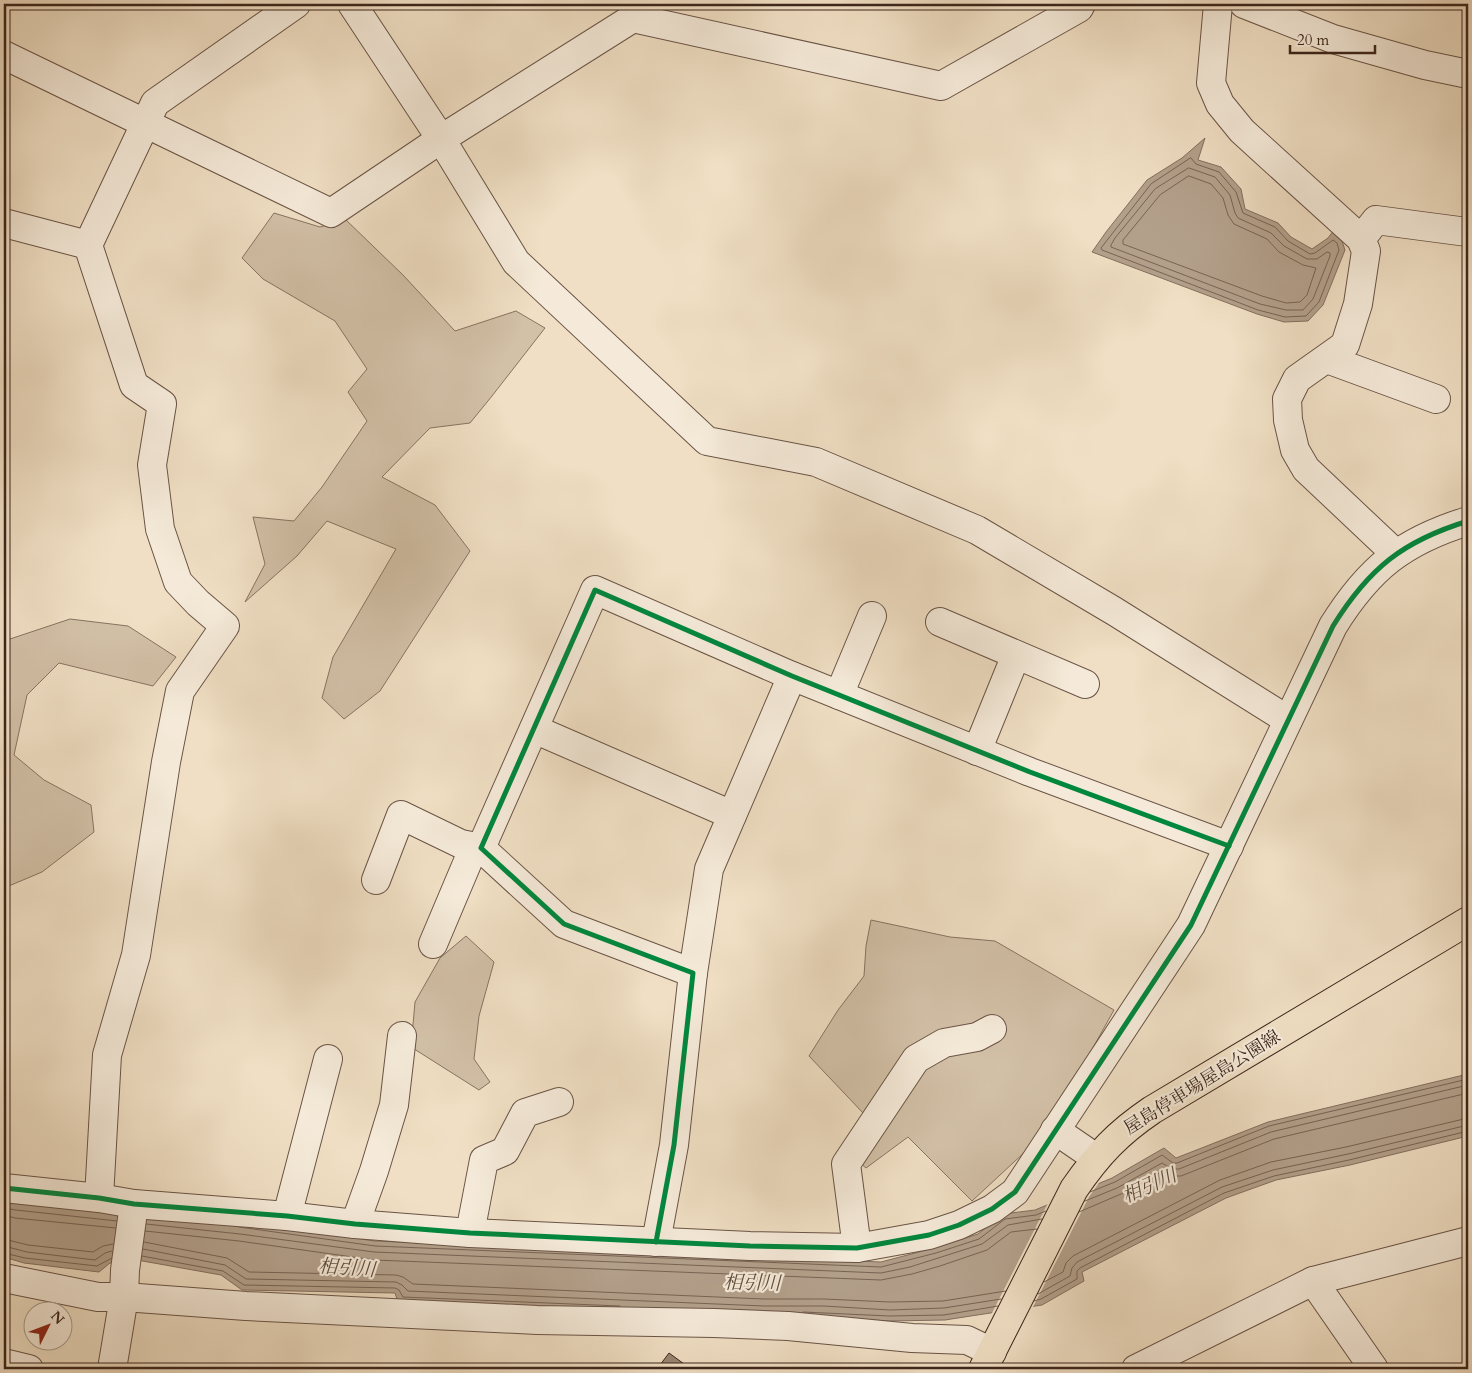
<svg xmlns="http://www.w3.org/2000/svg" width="1472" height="1373" viewBox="0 0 1472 1373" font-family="Cardo,'Noto Serif JP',serif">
<rect width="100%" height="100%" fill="#f0dfc4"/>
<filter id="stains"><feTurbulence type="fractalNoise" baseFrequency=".004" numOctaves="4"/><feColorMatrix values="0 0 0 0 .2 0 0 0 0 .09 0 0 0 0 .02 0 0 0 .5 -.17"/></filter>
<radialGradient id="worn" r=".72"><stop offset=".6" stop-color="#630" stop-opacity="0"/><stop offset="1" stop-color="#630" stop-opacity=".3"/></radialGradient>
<!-- green -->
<g fill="#d2c0a7" stroke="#887362">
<path d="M 274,213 L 320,227 L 345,219 L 403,275 L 455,331 L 516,311 L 545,328 L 492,396 L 470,423 L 430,428 L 382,477 L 435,505 L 470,551 L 380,691 L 344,719 L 322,698 L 333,657 L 396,549 L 327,521 L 297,556 L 245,602 L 265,564 L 253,517 L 294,521 L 322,487 L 367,421 L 348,392 L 367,369 L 335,321 L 263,279 L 242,258 Z"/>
<path d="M 70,619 L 128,626 L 176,657 L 153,686 L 59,663 L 27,695 L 14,755 L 44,780 L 91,805 L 94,832 L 42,872 L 4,888 L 4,641 Z"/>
<path d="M 871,920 L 950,937 L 995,941 L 1114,1010 L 1065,1098 L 1027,1150 L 972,1201 L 908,1137 L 866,1168 L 842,1147 L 864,1114 L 809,1056 L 838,1010 L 864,976 L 866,946 Z"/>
<path d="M 466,936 L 494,962 L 479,1016 L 474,1059 L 490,1082 L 479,1090 L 411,1047 L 415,1002 L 440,958 Z"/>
</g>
<!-- water -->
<g fill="#b3a08b" stroke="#846f5f">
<path d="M 1205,138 L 1198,160 L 1221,167 L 1241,189 L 1245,209 L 1278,223 L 1291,237 L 1312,249 L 1328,238 L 1334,230 L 1342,241 L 1345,250 L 1323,305 L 1308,321 L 1284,322 L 1257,314 L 1092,252 L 1106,232 L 1147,180 L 1182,158 Z"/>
<path d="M 1468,1074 L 1468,1136 L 1350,1165 L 1276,1180 L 1226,1198 L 1082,1272 L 1084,1281 L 1042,1305 L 945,1320 L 889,1321 L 824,1317 L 398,1302 L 395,1293 L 242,1290 L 221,1275 L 137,1260 L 110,1263 L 99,1272 L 24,1263 L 4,1257 L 4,1196 L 241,1222 L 375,1241 L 881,1262 L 934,1248 L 978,1234 L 1003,1214 L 1035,1210 L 1112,1178 L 1164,1148 L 1176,1158 L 1268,1122 Z"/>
</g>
<!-- pier -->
<path fill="#f0dfc4" d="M 1101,1180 L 1089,1197 L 1032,1309 L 991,1315 L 1049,1201 Z"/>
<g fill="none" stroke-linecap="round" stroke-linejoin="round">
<!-- shore -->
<g stroke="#786354" stroke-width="1">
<path d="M 1191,158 L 1196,164 L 1219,172 L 1236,192 L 1243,213 L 1275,227 L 1288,241 L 1310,254 L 1315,253 L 1333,240 L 1337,243 L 1339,250 L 1319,302 L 1306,316 L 1285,317 L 1258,310 L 1102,250 L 1101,248 L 1151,184 Z"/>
<path d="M 1189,168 L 1215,177 L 1230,195 L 1235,213 L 1238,218 L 1271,233 L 1284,246 L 1307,259 L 1317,259 L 1327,252 L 1330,253 L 1330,256 L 1313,299 L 1303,310 L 1286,310 L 1260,304 L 1111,247 L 1111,245 L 1115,238 L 1155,189 Z"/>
<path d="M 1189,176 L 1211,184 L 1223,198 L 1228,215 L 1234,224 L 1267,239 L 1279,252 L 1303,265 L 1316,268 L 1307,295 L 1300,302 L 1286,303 L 1262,296 L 1123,244 L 1123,240 L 1160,195 Z"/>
<path d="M 1090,1192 L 1115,1182 L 1162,1155 L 1173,1163 L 1177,1163 L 1269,1126 L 1468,1079"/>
<path d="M 1085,1201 L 1117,1188 L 1162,1163 L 1172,1169 L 1179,1169 L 1271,1132 L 1468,1085"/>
<path d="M 4,1208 L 16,1210 L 117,1221"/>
<path d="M 1079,1212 L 1121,1194 L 1161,1172 L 1171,1176 L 1181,1176 L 1274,1139 L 1468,1093"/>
<path d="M 4,1215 L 15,1218 L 116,1228"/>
<path d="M 146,1224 L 240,1234 L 374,1252 L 881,1273 L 910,1267 L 982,1244 L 1008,1225 L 1042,1219"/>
<path d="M 239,1227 L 375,1246 L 881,1267 L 936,1253 L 979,1239 L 1005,1219 L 1036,1215 L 1046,1211"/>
<path d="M 145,1231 L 239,1241 L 374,1260 L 881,1280 L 912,1274 L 940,1266 L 987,1250 L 1011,1232 L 1037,1229"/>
<path d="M 4,1239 L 28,1245 L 93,1252 L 103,1246 L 113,1244"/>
<path d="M 144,1242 L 227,1258 L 249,1272 L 396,1275 L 403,1277 L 413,1284 L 764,1299 L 824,1299 L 890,1302 L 943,1301 L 1006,1291"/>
<path d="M 4,1246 L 27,1252 L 95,1260 L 105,1253 L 112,1251"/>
<path d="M 143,1249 L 225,1265 L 246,1279 L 396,1282 L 402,1285 L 408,1291 L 764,1306 L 824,1306 L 890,1310 L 944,1308 L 1001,1299"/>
<path d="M 4,1253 L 25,1258 L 97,1266 L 112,1258"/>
<path d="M 142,1256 L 223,1271 L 244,1285 L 395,1288 L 399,1290 L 403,1297 L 620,1306"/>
<path d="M 1044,1282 L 1063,1272 L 1066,1263 L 1073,1256 L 1220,1180 L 1271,1162 L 1346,1147 L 1468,1118"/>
<path d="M 1038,1294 L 1070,1276 L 1072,1268 L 1077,1262 L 1222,1187 L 1273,1170 L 1348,1154 L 1468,1125"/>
<path d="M 1034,1301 L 1041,1299 L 1077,1279 L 1077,1271 L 1080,1268 L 1224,1193 L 1274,1176 L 1349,1160 L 1468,1131"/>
<path d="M 803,1312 L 889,1316 L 944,1315 L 998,1306"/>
</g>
</g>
<!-- building -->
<path fill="#9a8673" stroke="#3d261c" d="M 669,1353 L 691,1369 L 657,1369 Z"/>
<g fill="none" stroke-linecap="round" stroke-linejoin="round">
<defs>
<g id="minor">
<path d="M 352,4 L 441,139 L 516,262 L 707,441 L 816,462 L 977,530 L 1114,611 L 1288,720"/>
<path d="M 1218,4 L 1211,83 L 1220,104 L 1242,131 L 1361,239 L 1366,251 L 1358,304 L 1345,345 L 1297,379 L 1287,399 L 1288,420 L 1295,450 L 1306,469 L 1396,554"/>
<path d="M 1244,4 L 1333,39 L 1425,65 L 1468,74"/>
<path d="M 4,55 L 331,213 L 441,139 L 633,18 L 941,86 L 1079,8 L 1081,4"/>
<path d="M 4,223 L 88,245"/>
<path d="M 1361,239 L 1376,220 L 1467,232 L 1468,230"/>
<path d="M 1327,359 L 1436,399"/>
<path d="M 940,622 L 1085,684"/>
<path d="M 839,695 L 872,616"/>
<path d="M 534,729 L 732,815"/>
<path d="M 977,751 L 1016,655"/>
<path d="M 376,880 L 401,815 L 461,844 L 481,848"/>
<path d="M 433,944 L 474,847"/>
<path d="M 693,973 L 709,869 L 792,676"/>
<path d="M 1055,1130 L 1096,1158"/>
<path d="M 4,1188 L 99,1198 L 134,1204 L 287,1216 L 355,1224 L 470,1233 L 750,1246 L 857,1248 L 929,1235 L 959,1225 L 992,1209 L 1015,1192 L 1191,925 L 1333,626 C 1369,568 1403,541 1468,521"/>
<path d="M 99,1198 L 107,1055 L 136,955 L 166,762 L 180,691 L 225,626 L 198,603 L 178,582 L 160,529 L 152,465 L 162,404 L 134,385 L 88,245 L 155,103 L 296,4"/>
<path d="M 287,1216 L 328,1059"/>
<path d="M 355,1224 L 374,1171 L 394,1105 L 402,1036"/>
<path d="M 470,1233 L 484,1160 L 505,1151 L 525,1113 L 559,1102"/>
<path d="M 656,1242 L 674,1145 L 693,973 L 564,924 L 481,848 L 595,590 L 792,676 L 1030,772 L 1229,846"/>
<path d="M 857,1248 L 846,1164 L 916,1059 L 944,1043 L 977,1037 L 992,1029"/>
<path d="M 4,1278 L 98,1297 L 124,1297 L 246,1306 L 537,1320 L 714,1323 L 788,1326 L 912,1338 L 967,1340 L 992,1352"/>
<path d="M 1313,1281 L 1374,1369"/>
<path d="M 4,1363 L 29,1369"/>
<path d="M 112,1369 L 124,1297 L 125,1270 L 134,1204"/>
<path d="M 1136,1369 L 1313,1281 L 1468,1241"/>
</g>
<path id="major" d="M 983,1369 L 1074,1189 C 1098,1154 1118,1133 1152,1110 L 1468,921"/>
</defs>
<!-- minor casing -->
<use href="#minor" stroke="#6a5446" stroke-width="30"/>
<!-- major casing -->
<use href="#major" stroke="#3d261c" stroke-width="30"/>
<!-- minor -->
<use href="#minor" stroke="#f5ead9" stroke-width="28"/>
<!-- major -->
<use href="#major" stroke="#f0dfc4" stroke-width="28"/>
<defs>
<g id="cycleway">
<path d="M 4,1188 L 99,1198 L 134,1204 L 287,1216 L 355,1224 L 470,1233 L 750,1246 L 857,1248 L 929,1235 L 959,1225 L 992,1209 L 1015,1192 L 1191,925 L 1333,626 C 1369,568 1403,541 1468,521"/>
<path d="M 656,1242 L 674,1145 L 693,973 L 564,924 L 481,848 L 595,590 L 792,676 L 1030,772 L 1229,846"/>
</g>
</defs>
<!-- cycleway casing -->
<use href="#cycleway" stroke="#f5ead9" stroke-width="8"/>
<!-- cycleway -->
<use href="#cycleway" stroke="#00873e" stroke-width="5"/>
</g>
<g text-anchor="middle" stroke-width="4.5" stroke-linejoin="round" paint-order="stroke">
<!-- street labels -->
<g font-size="18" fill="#3d261c" stroke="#f5ead9">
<text transform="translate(1202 1082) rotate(-32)" y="6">屋島停車場屋島公園線</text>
</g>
<!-- water labels -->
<g font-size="19" font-style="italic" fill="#604b3d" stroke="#f5ead9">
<text transform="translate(1149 1185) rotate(-24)" y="7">相引川</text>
<text transform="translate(347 1267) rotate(4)" y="7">相引川</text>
<text transform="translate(752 1282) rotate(1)" y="7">相引川</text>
</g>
</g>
<!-- margin -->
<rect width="1472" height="1373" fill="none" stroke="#f0dfc4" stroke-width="20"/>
<rect x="5" y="5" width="1462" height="1363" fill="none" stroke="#3d261c" stroke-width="2.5"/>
<rect x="10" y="10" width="1452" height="1353" fill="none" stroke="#3d261c"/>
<!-- north arrow -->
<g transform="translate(48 1326) rotate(48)"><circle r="24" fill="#f5ead9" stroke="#ab9c8d"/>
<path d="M0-4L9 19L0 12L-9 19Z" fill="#8f2418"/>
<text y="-8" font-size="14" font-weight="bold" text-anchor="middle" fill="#3d261c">N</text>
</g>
<!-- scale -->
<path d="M1290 45v8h85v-8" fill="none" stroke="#3d261c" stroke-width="2.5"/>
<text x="1297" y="45" font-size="15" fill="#3d261c" stroke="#f5ead9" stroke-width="4" paint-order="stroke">20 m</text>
<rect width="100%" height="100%" filter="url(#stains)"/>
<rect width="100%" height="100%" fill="url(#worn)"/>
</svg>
